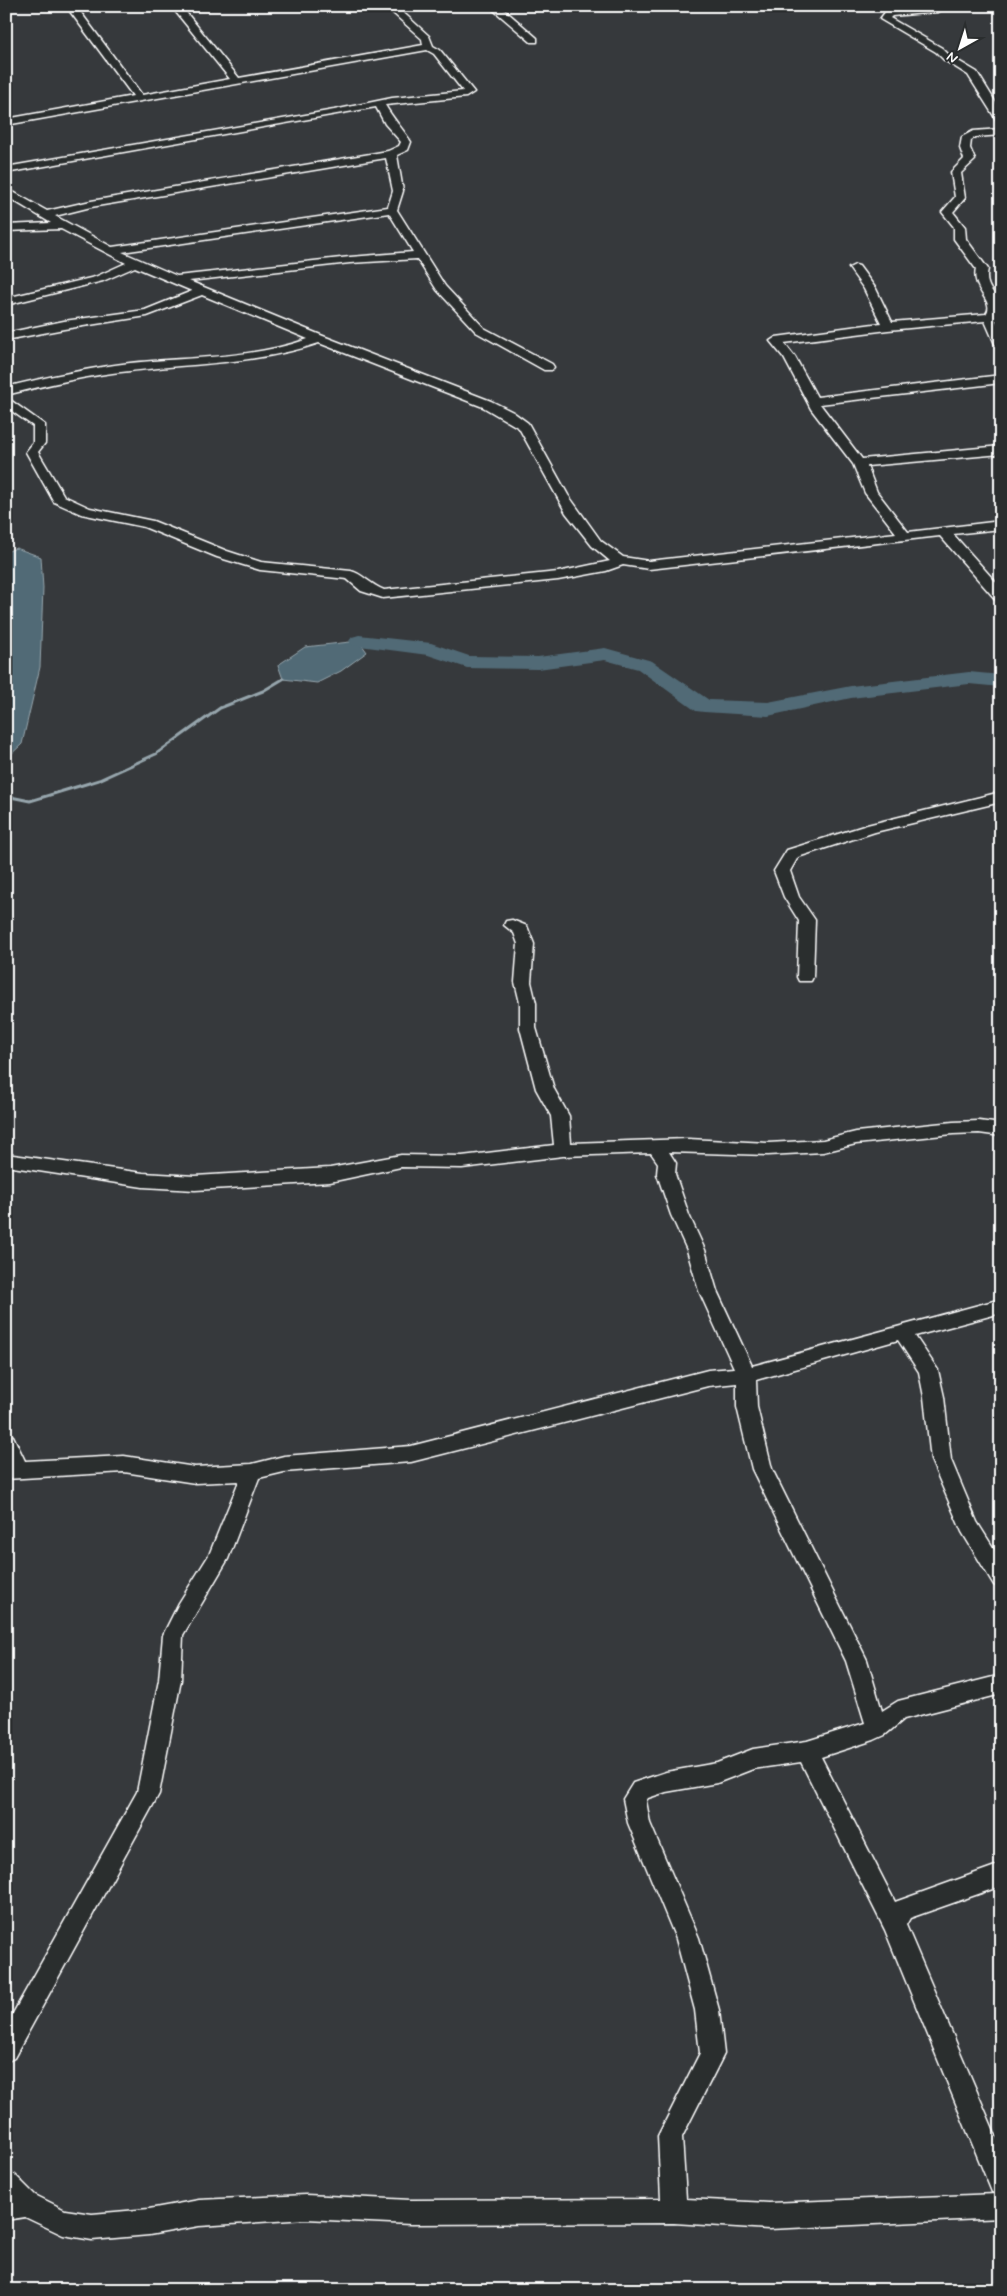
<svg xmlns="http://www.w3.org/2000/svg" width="1007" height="2296" viewBox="0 0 1007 2296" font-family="Mynerve,sans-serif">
<rect width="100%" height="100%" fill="#36393c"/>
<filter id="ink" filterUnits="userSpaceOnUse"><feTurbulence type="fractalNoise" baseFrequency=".02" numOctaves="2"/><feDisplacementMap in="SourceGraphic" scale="10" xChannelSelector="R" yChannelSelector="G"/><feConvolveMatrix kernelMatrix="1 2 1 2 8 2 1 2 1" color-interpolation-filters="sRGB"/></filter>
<g filter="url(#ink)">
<!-- water -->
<g fill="#516a76" stroke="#97a6ad">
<path d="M 16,548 L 41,557 L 43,588 L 40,667 L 22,744 L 6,759 L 6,552 Z"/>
<path d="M 359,641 L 367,652 L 341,671 L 317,683 L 283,679 L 278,665 L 305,647 Z"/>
</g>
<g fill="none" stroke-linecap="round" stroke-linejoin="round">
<!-- stream -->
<path stroke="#97a6ad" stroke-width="3" d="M 6,796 L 30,801 L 99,780 L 156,754 L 220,708 L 263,691 L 283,679"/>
<!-- river -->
<path fill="#516a76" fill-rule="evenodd" d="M 359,635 L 431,643 L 469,656 L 538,657 L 605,648 L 652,661 L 709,700 L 768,702 L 851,686 L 969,672 L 1001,675 L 1001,687 L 969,684 L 851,698 L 768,716 L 704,712 L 696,711 L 638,669 L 605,660 L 538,669 L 467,668 L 428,655 L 352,645 L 349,641 L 352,637 Z"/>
<defs>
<g id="minor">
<path d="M 66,6 L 76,6 L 142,95 L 230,79 L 171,6 L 181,6 L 239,78 L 423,45 L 422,39 L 385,6 L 396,6 L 429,36 L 433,46 L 440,50 L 474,92 L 466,97 L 385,105 C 393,119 403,129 411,142 L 408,150 L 397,155 L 403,191 L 397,210 L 445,286 L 484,328 L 552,364 L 554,367 L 552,370 L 544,370 L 476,332 L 437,290 L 417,259 L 350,263 L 189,281 L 323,336 L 491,401 L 513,412 L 528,423 L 568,495 L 601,541 L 623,557 L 649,561 L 896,533 L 865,493 L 853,464 L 811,409 L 784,358 L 770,341 L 776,337 L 881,323 L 864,289 L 849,268 L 855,265 L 859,266 L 876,289 L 892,322 L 986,314 C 996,301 971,291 976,269 L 954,239 L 954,227 L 942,212 L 955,197 L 951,172 L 964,159 L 960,148 L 962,137 L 973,131 L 1001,129 L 1001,135 L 976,137 L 971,140 L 970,148 L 975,160 L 961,173 L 965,198 L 953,212 L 965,227 L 966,239 L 988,269 C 984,285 992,291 1001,302 L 999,313 L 1001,313 L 1001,320 L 996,320 L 1001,331 L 1001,347 L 995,344 L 985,321 L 888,330 L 784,343 L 795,357 L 817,397 L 1001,375 L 1001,383 L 820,404 L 862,459 L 1001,446 L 1001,454 L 867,466 L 877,492 L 908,532 L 1001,521 L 1001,529 L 953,534 L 1001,588 L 1001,601 L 996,600 L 940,536 L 649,569 L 623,565 L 606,571 L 558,580 L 383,598 L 361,591 L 347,579 L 260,570 L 217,557 L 144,527 L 81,514 L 54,502 L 26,452 L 33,443 L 33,426 L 6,407 L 6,397 L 45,425 L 45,443 L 38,452 L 64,496 L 90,508 L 153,521 L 227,551 L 261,562 L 351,571 C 361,573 371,585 384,590 L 558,572 L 610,561 L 592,546 L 566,513 L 519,428 L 483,407 L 319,343 C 257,364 194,363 130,371 C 88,375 47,385 6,395 L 6,387 C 47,377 89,368 130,363 C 190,357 251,359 308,339 L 202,295 L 147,316 L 64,329 L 6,340 L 6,333 L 64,321 L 145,310 L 192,291 L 135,267 L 103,281 L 6,305 L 6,298 L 95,277 L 126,263 L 61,229 L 6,231 L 6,225 L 51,223 L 6,196 L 6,188 L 47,211 L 91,201 L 388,151 L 399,146 L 401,142 L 385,124 L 376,107 L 6,173 L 6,167 L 334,110 L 392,98 L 463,91 L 434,54 L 427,50 L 6,125 L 6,119 L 133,96 ZM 386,158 L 393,191 L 388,207 L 112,247 L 55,216 L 91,207 ZM 389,213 L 413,252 L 350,257 L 177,276 L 122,252 Z"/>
<path d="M 489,6 L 500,6 L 537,38 L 537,42 L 531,42 Z"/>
<path d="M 936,6 L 952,6 L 937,12 L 892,16 L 890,18 L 942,48 L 950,56 L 977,72 L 1001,111 L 1001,122 L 997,121 L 968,75 L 944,60 L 936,52 L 880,19 L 886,11 L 889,10 Z"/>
<path d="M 1001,792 L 1001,802 L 875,832 L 798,857 L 790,871 L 799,897 L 815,920 L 813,977 L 811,981 L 799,981 L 797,977 L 799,921 L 784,897 L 774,871 L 787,850 L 867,825 Z"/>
<path d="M 512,920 L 527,926 L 534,944 L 531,982 L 536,1003 L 536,1028 L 554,1089 L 569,1116 L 571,1143 L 688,1139 L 768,1143 L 823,1140 L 856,1132 L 953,1122 L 979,1121 L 1001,1124 L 1001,1136 L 979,1133 L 953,1134 L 856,1144 L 823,1152 L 768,1155 L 669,1152 L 676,1163 L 675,1174 L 689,1215 L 705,1250 L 717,1291 L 752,1366 L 1001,1299 L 1001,1313 L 915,1336 L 938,1370 L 944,1397 L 951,1460 L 977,1522 L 1001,1560 L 1001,1588 L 994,1585 L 962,1532 L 931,1460 L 924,1397 L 919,1372 L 898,1340 L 756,1380 L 757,1407 L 772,1469 L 867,1660 L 882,1711 L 898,1701 L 1001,1675 L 1001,1694 L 904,1719 L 885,1735 L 874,1740 L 821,1757 L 895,1902 L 1001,1864 L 1001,1886 L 910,1918 L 906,1925 L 1001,2148 L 1001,2218 L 769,2229 L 674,2223 L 411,2224 L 306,2219 L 199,2226 L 149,2235 L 92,2240 L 63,2235 L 25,2217 L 6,2220 L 6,2172 L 15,2175 L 35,2195 L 65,2210 L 92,2214 L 149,2209 L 199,2200 L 306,2195 L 411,2200 L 661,2199 L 658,2136 L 700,2053 L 695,2010 L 676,1939 L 628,1823 L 623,1799 L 633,1783 L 666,1772 L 717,1763 L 753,1749 L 807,1741 L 865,1723 L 846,1661 L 752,1469 L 737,1407 L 737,1383 L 708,1386 L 411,1462 L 284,1472 L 259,1478 L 228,1559 L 183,1635 L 181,1680 L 159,1794 L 14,2058 L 6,2062 L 6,2026 L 137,1792 L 159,1680 L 163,1635 L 179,1603 L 209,1555 L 239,1481 L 195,1483 L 124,1472 L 6,1479 L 6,1434 L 13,1436 L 25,1461 L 124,1456 L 195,1467 L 252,1464 L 284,1456 L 411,1446 L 708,1370 L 734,1368 L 699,1291 L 687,1250 L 671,1215 L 657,1174 L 658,1163 L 651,1153 L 563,1156 L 462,1168 L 401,1167 L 330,1182 L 195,1190 L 143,1187 L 6,1166 L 6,1154 L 143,1173 L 195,1176 L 330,1168 L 401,1155 L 462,1156 L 554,1145 L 551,1116 L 536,1089 L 520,1028 L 520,1003 L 515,982 L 518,944 L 514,933 L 504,925 L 506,921 ZM 801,1762 L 885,1930 L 992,2192 L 997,2194 L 769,2203 L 686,2199 L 682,2137 L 724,2054 L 719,2010 L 699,1938 L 650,1823 L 646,1801 L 648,1798 L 666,1792 L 717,1783 L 753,1769 Z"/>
</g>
</defs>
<!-- minor casing -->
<use href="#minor" stroke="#fff" stroke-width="3"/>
<!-- minor -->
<use href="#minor" fill="#2a2d2e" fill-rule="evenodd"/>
</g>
</g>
<!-- margin -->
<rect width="1007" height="2296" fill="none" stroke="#2a2d2e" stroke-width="25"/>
<rect x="12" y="12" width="982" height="2271" fill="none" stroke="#fff" stroke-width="2" filter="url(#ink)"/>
<!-- north arrow -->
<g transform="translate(960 48) rotate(219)" stroke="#2a2d2e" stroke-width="4" paint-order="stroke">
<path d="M0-4L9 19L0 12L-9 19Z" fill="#ffffff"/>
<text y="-8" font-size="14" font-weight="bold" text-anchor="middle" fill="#ffffff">N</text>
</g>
</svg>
